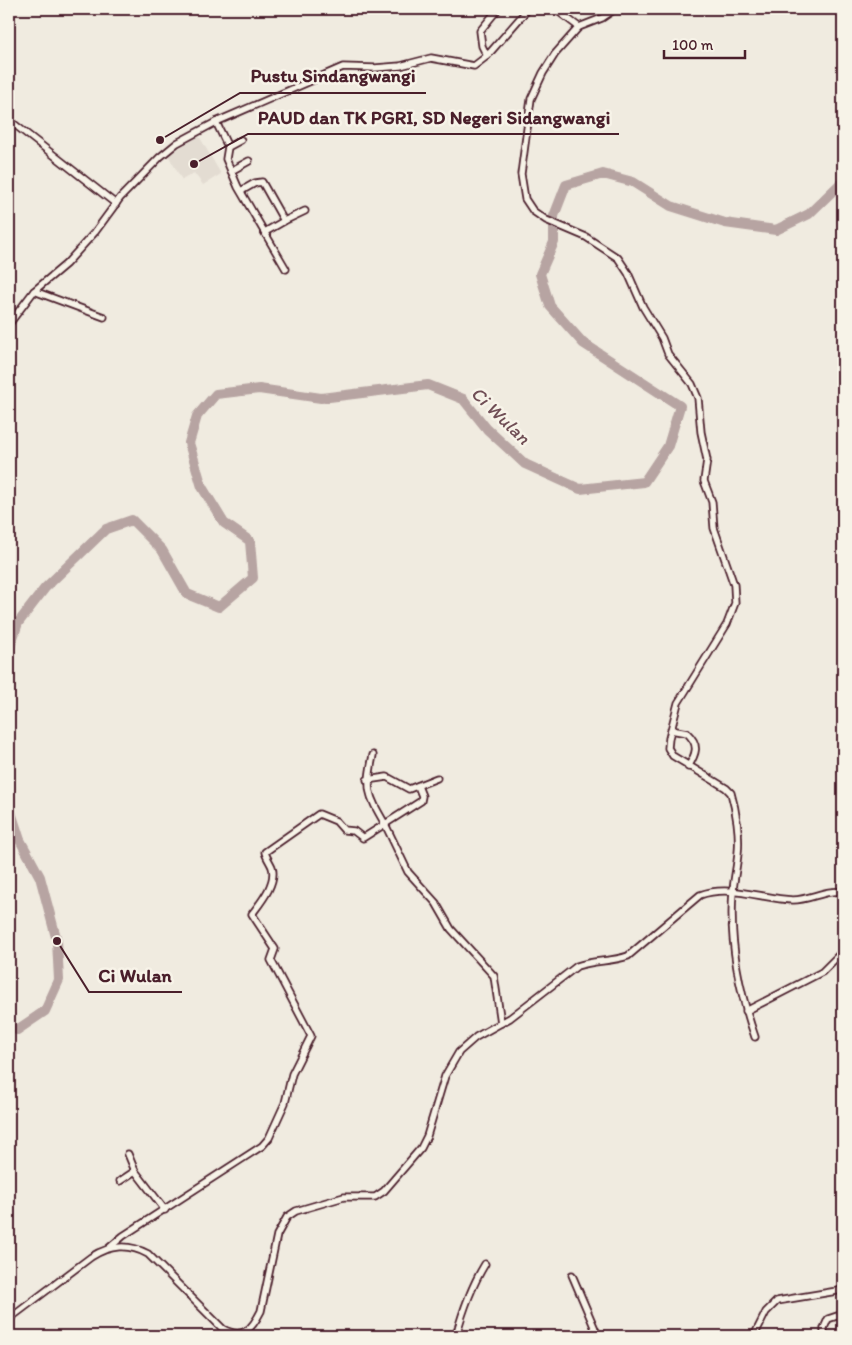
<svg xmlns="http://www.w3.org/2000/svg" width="852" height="1345" viewBox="0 0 852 1345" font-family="Itim,sans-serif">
<rect width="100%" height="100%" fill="#f0ebe0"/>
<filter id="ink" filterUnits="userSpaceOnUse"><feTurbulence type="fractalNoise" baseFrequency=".02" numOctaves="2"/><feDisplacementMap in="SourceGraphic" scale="10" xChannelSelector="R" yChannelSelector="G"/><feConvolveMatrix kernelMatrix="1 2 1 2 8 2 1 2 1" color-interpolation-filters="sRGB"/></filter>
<g filter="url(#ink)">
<!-- built -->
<path fill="#e3dcd2" d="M 199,136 L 221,174 L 203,185 L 194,173 L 182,180 L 168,155 Z"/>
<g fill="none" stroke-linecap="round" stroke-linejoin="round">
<!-- river -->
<g stroke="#b7a4a2" stroke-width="10">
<path d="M 9,650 L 18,623 L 45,588 L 106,529 L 132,520 L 162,550 L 187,594 L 219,607 L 253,578 L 250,541 L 224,523 L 202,487 L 189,443 L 197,416 L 216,394 L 259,389 L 321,398 L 428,385 L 463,399 L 487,429 L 525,464 L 580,489 L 644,482 L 668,446 L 680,406 L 583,343 L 550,306 L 540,274 L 554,242 L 554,216 L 566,185 L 603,174 L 633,182 L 671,206 L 725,223 L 776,230 L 809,214 L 843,181"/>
<path d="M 9,806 L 20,840 L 40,877 L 57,941 L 59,980 L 45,1011 L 17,1030 L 9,1027"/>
</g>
<defs>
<g id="minor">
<path d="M 555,9 L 579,27 L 602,18 L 615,9"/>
<path d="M 579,27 L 555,54 L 543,73 L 531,99 L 521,174 L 525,199 L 533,211 L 546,220 L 586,237 L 618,258 L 628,273 L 643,307 L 662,338 L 668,354 L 692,384 L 698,398 L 701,432 L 707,460 L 704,481 L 712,502 L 714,528 L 734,585 L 735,603 L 727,624 L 678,703 L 669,738 L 668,748 L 673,756 L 726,788 L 731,793 C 736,810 740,835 738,853 C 737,866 734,878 733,891 C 729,940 739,991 755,1037"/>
<path d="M 487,56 L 482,46 L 480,31 L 498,9"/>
<path d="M 9,120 L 116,204"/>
<path d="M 216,122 L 228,147 L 226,159 L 238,187 L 286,269"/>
<path d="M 228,147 L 241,140"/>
<path d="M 231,171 L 249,161"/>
<path d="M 241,191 L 255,183 L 262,182 L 284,221 L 265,232"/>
<path d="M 284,221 L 305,211"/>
<path d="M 34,291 L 104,317"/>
<path d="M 9,324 L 34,291 L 66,264 L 95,232 L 120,198 L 160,157 L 177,143 L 216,122 L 343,67 L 375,68 L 400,66 L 431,58 L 474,66 L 487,56 L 528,9"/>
<path d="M 671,730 L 687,733 C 700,745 696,754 688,767"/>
<path d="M 373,755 C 366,790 367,793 385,824 L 421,801 L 422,796 L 418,786"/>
<path d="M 367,780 L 387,777 L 409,789 L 437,778"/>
<path d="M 746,1011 L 822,972 L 843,951"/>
<path d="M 128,1154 L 135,1171 L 165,1210"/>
<path d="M 120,1181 L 135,1171"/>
<path d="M 109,1248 L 123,1236 L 262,1146 L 269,1138 L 285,1103 L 292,1074 L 311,1036 L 271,960 L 275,949 L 252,914 C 261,902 277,883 272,867 C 270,862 266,857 265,852 L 319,814 L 336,821 L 344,830 L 354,831 L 363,838 L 385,824 L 408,872 L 436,903 L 451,929 L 494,976 L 501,1023"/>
<path d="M 572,1275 L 598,1336"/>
<path d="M 9,1319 L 91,1257 C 110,1245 128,1243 148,1254 L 223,1329 C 243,1340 252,1329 261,1311 L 277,1235 L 287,1217 L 296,1211 L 344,1197 L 375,1197 L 384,1191 L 421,1148 L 427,1136 L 445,1076 L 459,1052 L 476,1037 L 510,1018 L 577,966 C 594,960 611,962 628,956 L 700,895 C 730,884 762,899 793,900 C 811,900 825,889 843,892"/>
<path d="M 456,1336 C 463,1310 471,1287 485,1264"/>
<path d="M 754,1336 L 766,1312 L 777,1301 L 843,1290"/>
<path d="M 824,1336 L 824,1328 L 828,1319 L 843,1314"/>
</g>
</defs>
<!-- minor casing -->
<use href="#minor" stroke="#4a1f2b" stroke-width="9"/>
<!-- minor -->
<use href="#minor" stroke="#f7f3e8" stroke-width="5.5"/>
</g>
</g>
<g text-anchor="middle" stroke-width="5" stroke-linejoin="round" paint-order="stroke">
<!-- water labels -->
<g font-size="19" font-style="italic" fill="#704e55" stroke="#f7f3e8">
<text transform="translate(501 415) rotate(44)" y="7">Ci Wulan</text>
</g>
</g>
<!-- callouts -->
<path fill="none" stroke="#4a1f2b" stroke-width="2" d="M160 140L240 93H426M194 164L248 134H619M57 941L89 992H182"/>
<g fill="#4a1f2b" stroke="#f7f3e8" stroke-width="2">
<circle cx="160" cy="140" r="5"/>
<circle cx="194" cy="164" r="5"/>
<circle cx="57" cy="941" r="5"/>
</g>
<g font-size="19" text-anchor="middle" font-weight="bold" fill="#4a1f2b" stroke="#f7f3e8" stroke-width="5" stroke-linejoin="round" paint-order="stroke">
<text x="333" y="82">Pustu Sindangwangi</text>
<text x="434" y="124">PAUD dan TK PGRI, SD Negeri Sidangwangi</text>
<text x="135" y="982">Ci Wulan</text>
</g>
<!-- margin -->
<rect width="852" height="1345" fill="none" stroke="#f7f3e8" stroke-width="30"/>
<rect x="15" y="15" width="822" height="1315" fill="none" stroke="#4a1f2b" stroke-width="2" filter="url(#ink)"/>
<!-- scale -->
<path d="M664 50v8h81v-8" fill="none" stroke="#4a1f2b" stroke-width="2.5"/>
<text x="672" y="50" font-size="15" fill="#4a1f2b" stroke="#f7f3e8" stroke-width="4" paint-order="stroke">100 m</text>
</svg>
